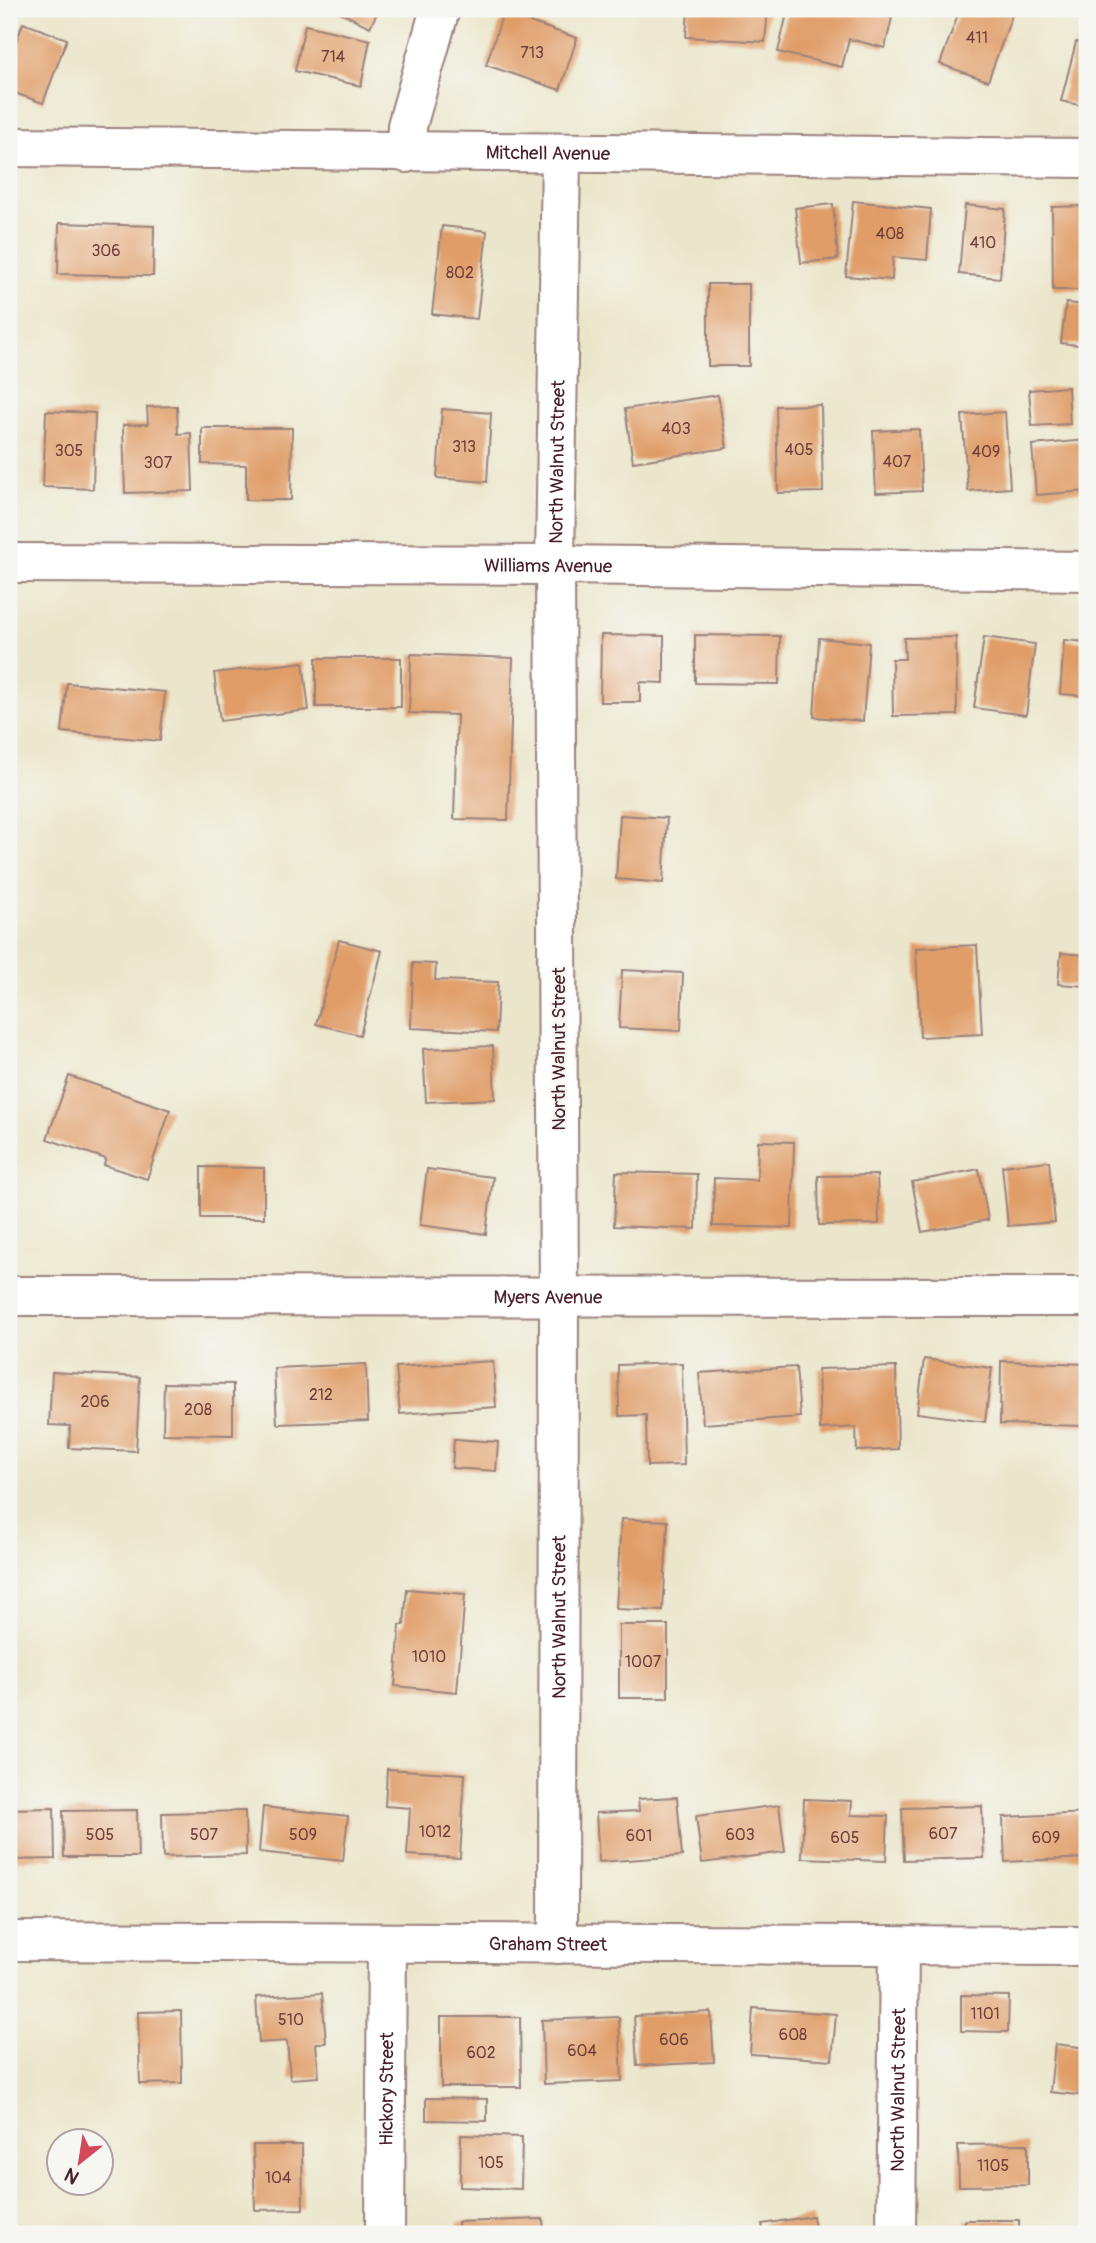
<svg xmlns="http://www.w3.org/2000/svg" width="1096" height="2243" viewBox="0 0 1096 2243" font-family="Pangolin,sans-serif">
<rect width="100%" height="100%" fill="#f6f6f2"/>
<filter id="ink" filterUnits="userSpaceOnUse"><feTurbulence type="fractalNoise" baseFrequency=".0143" numOctaves="2"/><feDisplacementMap in="SourceGraphic" scale="14" xChannelSelector="R" yChannelSelector="G"/><feConvolveMatrix kernelMatrix="1 2 1 2 8 2 1 2 1" color-interpolation-filters="sRGB"/></filter>
<filter id="wash" filterUnits="userSpaceOnUse"><feTurbulence type="fractalNoise" baseFrequency=".00686" numOctaves="4" result="noise"/><feDisplacementMap in="SourceGraphic" scale="28" xChannelSelector="R" yChannelSelector="G"/><feGaussianBlur stdDeviation="1.57" result="paint"/><feColorMatrix in="noise" values="0 0 0 0 0 0 0 0 0 0 0 0 0 0 0 0 0 1.4 0 .05"/><feComposite in="paint" operator="in"/></filter>
<g filter="url(#wash)">
<rect width="100%" height="100%" fill="#ebe6cb"/>
<g id="blocks">
<!-- building -->
<g fill="#e09d67">
<path d="M 333,9 L 379,9 L 370,27 Z"/>
<path d="M 688,9 L 768,9 L 765,42 L 686,37 Z"/>
<path d="M 788,9 L 854,9 L 892,18 L 885,48 L 849,39 L 842,67 L 778,52 Z"/>
<path d="M 960,9 L 1014,10 L 988,81 L 940,64 Z"/>
<path d="M 503,13 L 577,38 L 560,90 L 486,65 Z"/>
<path d="M 23,23 L 67,39 L 43,103 L 9,91 L 9,61 Z"/>
<path d="M 305,25 L 370,40 L 361,86 L 295,71 Z"/>
<path d="M 1076,42 L 1087,44 L 1087,107 L 1061,101 Z"/>
<path d="M 853,201 L 931,209 L 927,260 L 893,257 L 892,280 L 846,276 Z"/>
<path d="M 833,204 L 838,259 L 801,263 L 795,208 Z"/>
<path d="M 965,205 L 1005,209 L 1000,278 L 959,274 Z"/>
<path d="M 1087,206 L 1087,290 L 1053,290 L 1052,207 Z"/>
<path d="M 59,223 L 154,226 L 153,276 L 58,274 Z"/>
<path d="M 442,226 L 487,231 L 477,319 L 432,314 Z"/>
<rect x="708" y="284" width="41" height="82"/>
<path d="M 1066,303 L 1087,305 L 1087,346 L 1061,343 Z"/>
<path d="M 1068,387 L 1070,424 L 1032,426 L 1029,390 Z"/>
<path d="M 718,395 L 727,448 L 633,462 L 625,409 Z"/>
<path d="M 821,405 L 823,492 L 778,493 L 776,406 Z"/>
<path d="M 177,406 L 178,434 L 191,433 L 193,491 L 125,493 L 123,425 L 148,424 L 147,407 Z"/>
<path d="M 442,409 L 491,413 L 487,482 L 437,478 Z"/>
<path d="M 46,411 L 95,413 L 93,489 L 43,487 Z"/>
<path d="M 1005,412 L 1010,488 L 968,491 L 962,415 Z"/>
<path d="M 202,428 L 292,428 L 291,500 L 246,500 L 246,465 L 202,464 Z"/>
<path d="M 919,429 L 922,491 L 876,493 L 873,431 Z"/>
<path d="M 1087,440 L 1087,491 L 1036,495 L 1032,445 Z"/>
<path d="M 601,635 L 664,636 L 664,683 L 640,682 L 640,702 L 600,702 Z"/>
<path d="M 695,635 L 780,636 L 779,684 L 695,683 Z"/>
<path d="M 956,637 L 957,715 L 893,716 L 892,659 L 905,659 L 904,638 Z"/>
<path d="M 984,637 L 1035,644 L 1026,715 L 974,708 Z"/>
<path d="M 819,638 L 869,643 L 863,721 L 814,717 Z"/>
<path d="M 1064,640 L 1087,642 L 1087,696 L 1060,694 Z"/>
<path d="M 411,654 L 513,658 L 508,820 L 454,819 L 457,715 L 409,713 Z"/>
<rect x="316" y="658" width="85" height="49"/>
<path d="M 303,662 L 309,710 L 220,721 L 214,673 Z"/>
<path d="M 67,683 L 165,692 L 160,741 L 62,732 Z"/>
<path d="M 620,815 L 667,818 L 663,883 L 616,879 Z"/>
<path d="M 339,940 L 382,951 L 360,1035 L 316,1024 Z"/>
<path d="M 977,945 L 982,1034 L 920,1037 L 916,948 Z"/>
<path d="M 1061,953 L 1087,955 L 1087,986 L 1058,984 Z"/>
<path d="M 413,963 L 436,964 L 435,980 L 498,982 L 496,1032 L 411,1028 Z"/>
<path d="M 622,970 L 683,973 L 681,1031 L 619,1028 Z"/>
<path d="M 493,1046 L 495,1099 L 426,1102 L 423,1049 Z"/>
<path d="M 69,1076 L 170,1110 L 147,1179 L 104,1165 L 106,1159 L 47,1139 Z"/>
<path d="M 758,1141 L 794,1142 L 792,1228 L 713,1226 L 714,1178 L 757,1180 Z"/>
<path d="M 1049,1161 L 1055,1222 L 1008,1226 L 1002,1166 Z"/>
<path d="M 201,1167 L 264,1168 L 264,1218 L 201,1218 Z"/>
<path d="M 427,1169 L 493,1177 L 486,1234 L 420,1225 Z"/>
<path d="M 979,1169 L 988,1220 L 922,1232 L 912,1182 Z"/>
<path d="M 616,1172 L 697,1174 L 696,1229 L 614,1226 Z"/>
<path d="M 877,1175 L 879,1224 L 819,1225 L 818,1176 Z"/>
<path d="M 924,1359 L 992,1368 L 985,1422 L 917,1413 Z"/>
<path d="M 493,1361 L 496,1407 L 400,1414 L 396,1367 Z"/>
<path d="M 1001,1361 L 1087,1364 L 1087,1426 L 1000,1424 Z"/>
<path d="M 682,1363 L 684,1465 L 647,1466 L 646,1415 L 619,1416 L 618,1365 Z"/>
<path d="M 366,1364 L 368,1421 L 277,1424 L 274,1368 Z"/>
<path d="M 796,1367 L 800,1417 L 703,1424 L 699,1373 Z"/>
<path d="M 896,1367 L 898,1449 L 857,1451 L 856,1427 L 820,1429 L 818,1369 Z"/>
<path d="M 52,1372 L 140,1377 L 136,1451 L 69,1448 L 70,1426 L 49,1425 Z"/>
<path d="M 164,1383 L 233,1384 L 233,1435 L 163,1434 Z"/>
<path d="M 454,1439 L 498,1442 L 496,1471 L 452,1468 Z"/>
<path d="M 621,1519 L 668,1521 L 663,1611 L 616,1609 Z"/>
<path d="M 407,1589 L 465,1594 L 457,1692 L 395,1686 L 400,1625 L 404,1625 Z"/>
<rect x="619" y="1625" width="49" height="73"/>
<path d="M 387,1769 L 465,1774 L 460,1858 L 407,1855 L 410,1808 L 385,1806 Z"/>
<path d="M 677,1797 L 682,1856 L 599,1862 L 596,1813 L 639,1811 L 638,1799 Z"/>
<path d="M 804,1799 L 852,1801 L 851,1815 L 888,1816 L 886,1861 L 802,1858 Z"/>
<path d="M 779,1805 L 785,1852 L 702,1863 L 696,1816 Z"/>
<path d="M 982,1806 L 984,1858 L 904,1860 L 902,1808 Z"/>
<path d="M 263,1807 L 348,1816 L 343,1861 L 259,1852 Z"/>
<path d="M 54,1808 L 55,1859 L 9,1860 L 9,1809 Z"/>
<path d="M 137,1810 L 138,1857 L 64,1857 L 63,1811 Z"/>
<path d="M 245,1811 L 246,1855 L 163,1857 L 162,1813 Z"/>
<path d="M 1087,1813 L 1087,1858 L 1005,1862 L 1003,1817 Z"/>
<path d="M 322,1993 L 326,2043 L 316,2043 L 319,2077 L 290,2079 L 287,2041 L 259,2043 L 256,1997 Z"/>
<path d="M 961,1995 L 1009,1996 L 1008,2032 L 961,2031 Z"/>
<path d="M 753,2008 L 836,2014 L 832,2060 L 750,2054 Z"/>
<path d="M 181,2011 L 182,2083 L 140,2084 L 138,2012 Z"/>
<path d="M 711,2012 L 714,2062 L 637,2066 L 634,2016 Z"/>
<path d="M 441,2017 L 520,2017 L 521,2087 L 441,2087 Z"/>
<path d="M 619,2017 L 622,2081 L 544,2084 L 542,2020 Z"/>
<path d="M 1055,2044 L 1087,2048 L 1087,2096 L 1050,2092 Z"/>
<path d="M 426,2098 L 487,2099 L 487,2121 L 426,2120 Z"/>
<path d="M 461,2135 L 522,2137 L 521,2189 L 460,2187 Z"/>
<path d="M 1028,2144 L 1028,2185 L 959,2186 L 958,2145 Z"/>
<path d="M 253,2145 L 302,2145 L 303,2209 L 255,2210 Z"/>
<path d="M 813,2216 L 816,2234 L 764,2234 L 762,2224 Z"/>
<path d="M 543,2219 L 544,2234 L 459,2234 L 458,2222 Z"/>
<rect x="965" y="2220" width="54" height="14"/>
</g>
</g>
</g>
<g filter="url(#ink)">
<use href="#blocks" fill-opacity="0" stroke="#9a827b" stroke-width="2"/>
<g fill="none" stroke-linecap="round" stroke-linejoin="round">
<defs>
<g id="minor">
<path id="s1" d="M 9,147 L 1087,158"/>
<path d="M 406,153 L 407,126 L 440,9"/>
<path id="s2" d="M 9,563 L 555,565 L 1087,571"/>
<path id="s3" d="M 9,1296 L 1087,1297"/>
<path id="s4" d="M 9,1941 L 1087,1946"/>
<path id="s5" d="M 558,1944 L 559,1295 L 555,565 L 561,154"/>
<path id="s6" d="M 385,2234 L 387,1943"/>
<path id="s7" d="M 896,2234 L 899,1946"/>
</g>
</defs>
<!-- minor casing -->
<use href="#minor" stroke="#9a827b" stroke-width="42"/>
<!-- minor -->
<use href="#minor" stroke="#fff" stroke-width="38"/>
</g>
</g>
<g text-anchor="middle" stroke-width="5" stroke-linejoin="round" paint-order="stroke">
<!-- number labels -->
<g font-size="16" fill="#703e3a">
<text x="977" y="43">411</text>
<text x="532" y="58">713</text>
<text x="333" y="62">714</text>
<text x="890" y="239">408</text>
<text x="983" y="248">410</text>
<text x="106" y="256">306</text>
<text x="460" y="278">802</text>
<text x="676" y="434">403</text>
<text x="464" y="452">313</text>
<text x="799" y="455">405</text>
<text x="69" y="456">305</text>
<text x="986" y="457">409</text>
<text x="897" y="467">407</text>
<text x="158" y="468">307</text>
<text x="321" y="1400">212</text>
<text x="95" y="1407">206</text>
<text x="198" y="1415">208</text>
<text x="429" y="1662">1010</text>
<text x="643" y="1667">1007</text>
<text x="435" y="1837">1012</text>
<text x="943" y="1839">607</text>
<text x="100" y="1840">505</text>
<text x="204" y="1840">507</text>
<text x="303" y="1840">509</text>
<text x="740" y="1840">603</text>
<text x="639" y="1841">601</text>
<text x="845" y="1843">605</text>
<text x="1046" y="1843">609</text>
<text x="985" y="2019">1101</text>
<text x="291" y="2025">510</text>
<text x="793" y="2040">608</text>
<text x="674" y="2045">606</text>
<text x="582" y="2056">604</text>
<text x="481" y="2058">602</text>
<text x="491" y="2168">105</text>
<text x="993" y="2171">1105</text>
<text x="278" y="2183">104</text>
</g>
<!-- street labels -->
<g font-size="19" fill="#4a1f2b" stroke="#f6f6f2">
<text dy="7" stroke="none"><textPath href="#s1" startOffset="539">Mitchell Avenue</textPath></text>
<text dy="7" stroke="none"><textPath href="#s5" startOffset="1482">North Walnut Street</textPath></text>
<text dy="7" stroke="none"><textPath href="#s2" startOffset="539">Williams Avenue</textPath></text>
<text transform="translate(558 1049) rotate(-90)" y="7">North Walnut Street</text>
<text dy="7" stroke="none"><textPath href="#s3" startOffset="539">Myers Avenue</textPath></text>
<text dy="7" stroke="none"><textPath href="#s5" startOffset="327">North Walnut Street</textPath></text>
<text dy="7" stroke="none"><textPath href="#s4" startOffset="539">Graham Street</textPath></text>
<text dy="7" stroke="none"><textPath href="#s6" startOffset="145">Hickory Street</textPath></text>
<text dy="7" stroke="none"><textPath href="#s7" startOffset="144">North Walnut Street</textPath></text>
</g>
</g>
<!-- margin -->
<rect width="1096" height="2243" fill="none" stroke="#f6f6f2" stroke-width="35"/>
<!-- north arrow -->
<g transform="translate(80 2162) rotate(210)"><circle r="33" fill="#f6f6f2" stroke="#b1a0a2" stroke-width="2"/>
<path d="M0-5L12 26L0 18L-12 26Z" fill="#d1495b"/>
<text y="-10" font-size="19" font-weight="bold" text-anchor="middle" fill="#4a1f2b">N</text>
</g>
</svg>
